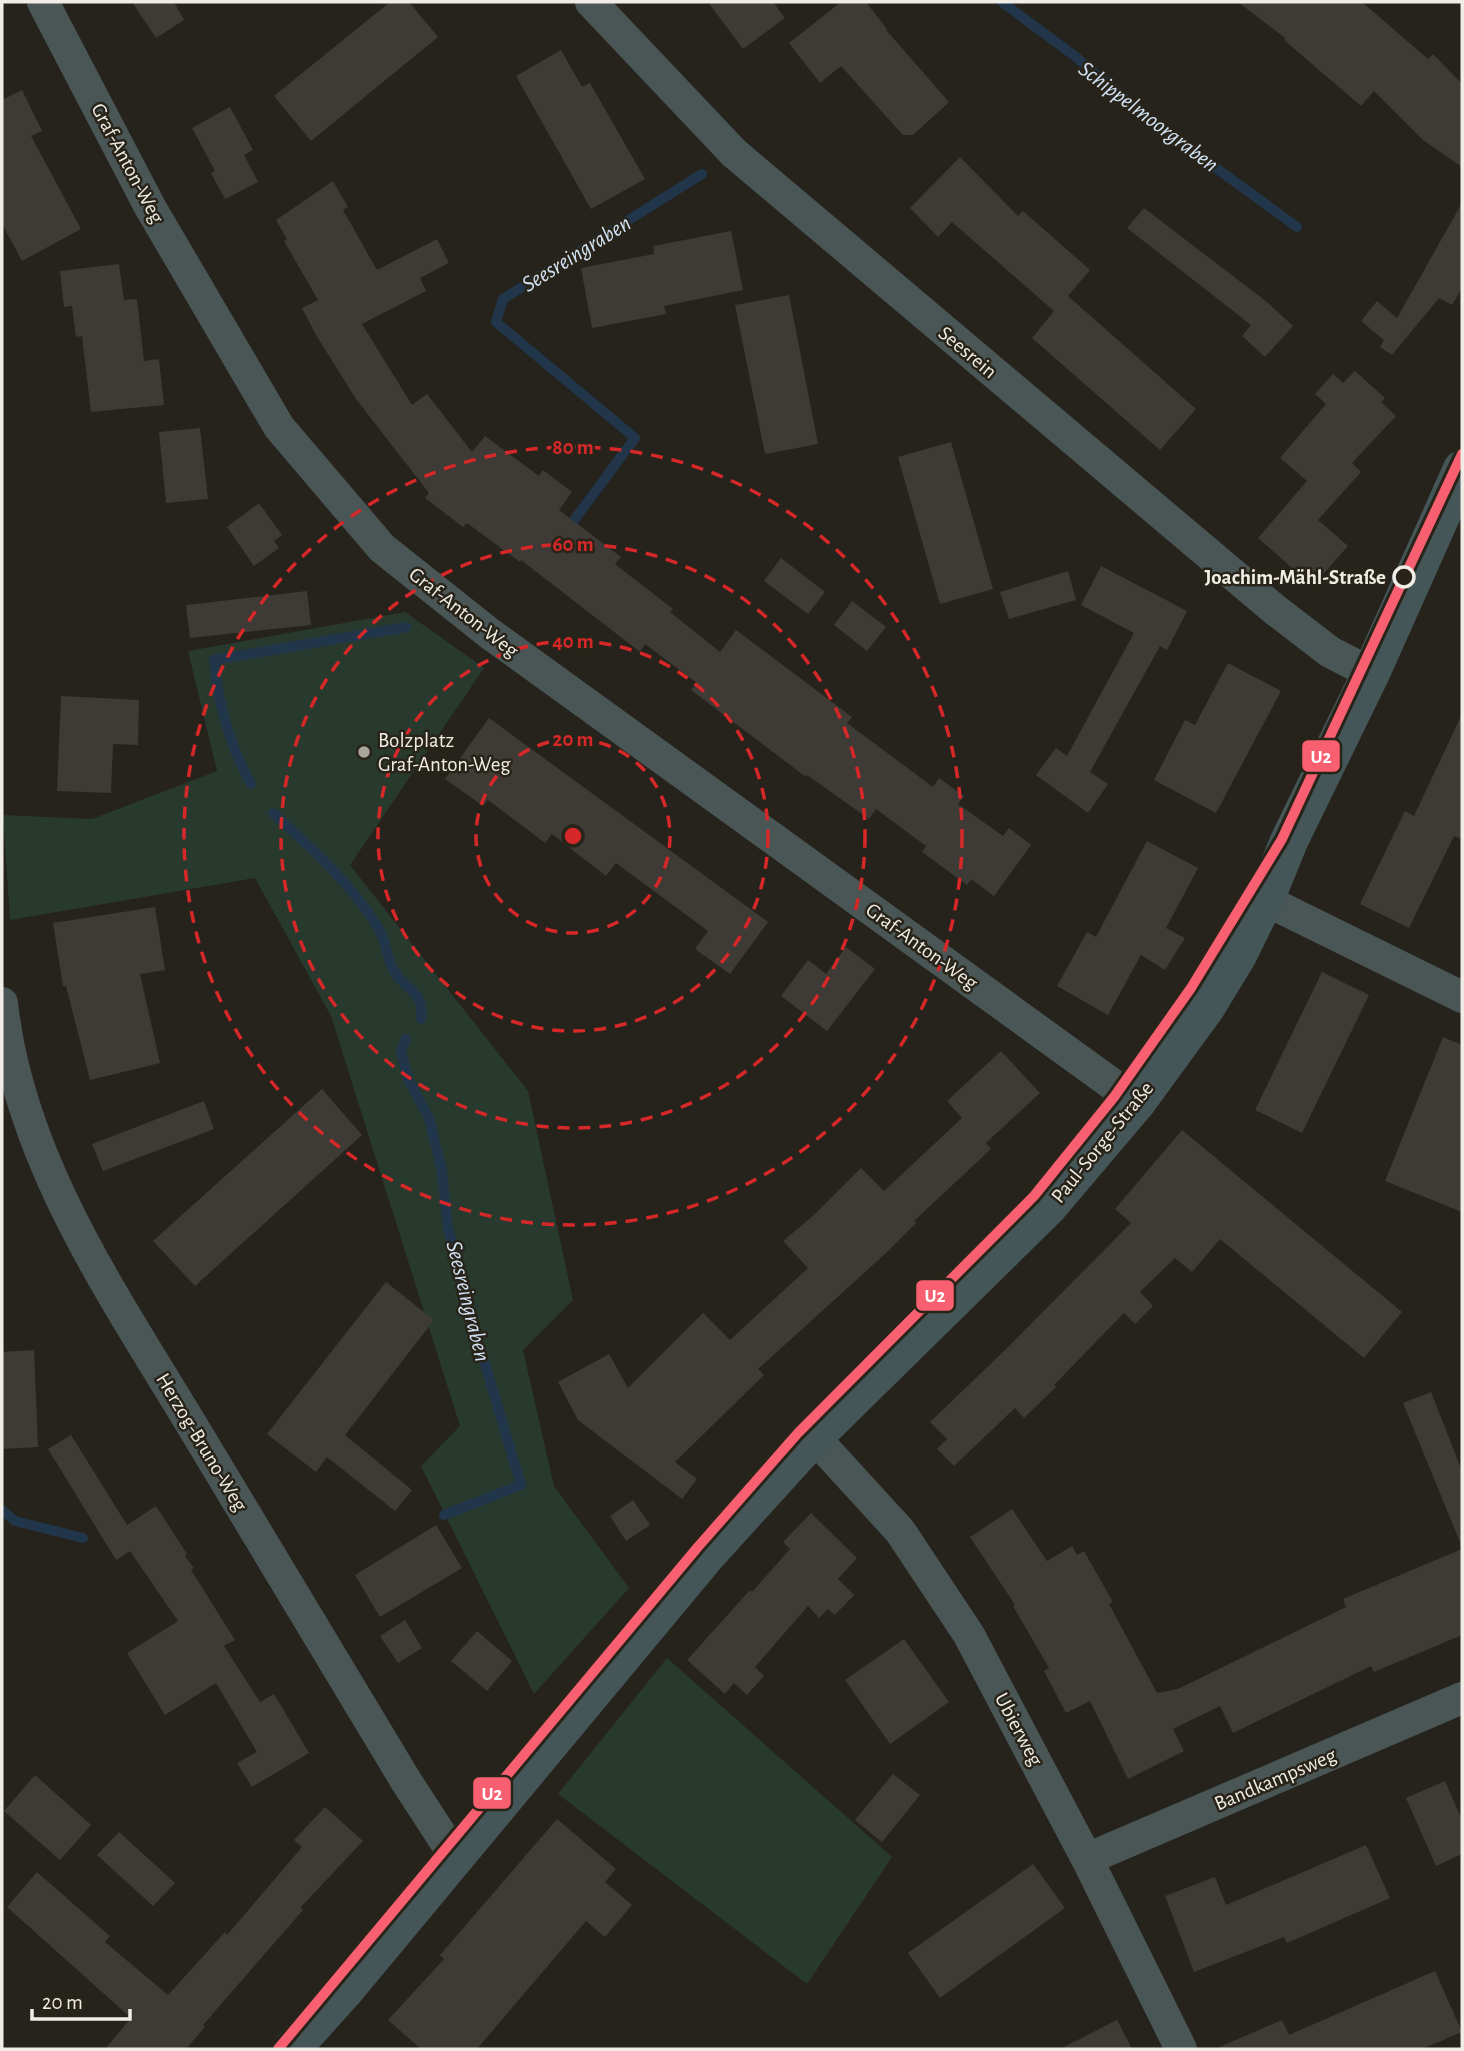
<svg xmlns="http://www.w3.org/2000/svg" width="1464" height="2051" viewBox="0 0 1464 2051" font-family="'Alegreya Sans',sans-serif">
<rect width="100%" height="100%" fill="#26231c"/>
<!-- green -->
<g fill="#28392e">
<path d="M 405,612 L 484,668 L 350,865 L 528,1091 L 573,1300 L 523,1350 L 554,1486 L 629,1588 L 534,1694 L 421,1466 L 460,1426 L 331,1016 L 255,878 L 10,920 L 3,815 L 92,819 L 217,771 L 188,651 Z"/>
<path d="M 667,1658 L 892,1857 L 807,1984 L 558,1794 Z"/>
</g>
<g fill="none" stroke-linecap="round" stroke-linejoin="round">
<!-- stream -->
<g stroke="#22364b" stroke-width="10">
<path d="M 1002,2 L 1076,57 L 1146,117 L 1297,227"/>
<path d="M 569,527 L 635,438 L 496,322 L 503,299 L 702,174"/>
<path d="M 251,784 C 230,746 218,703 214,660 L 406,627"/>
<path d="M 273,813 C 311,848 352,884 379,929 C 387,942 386,960 396,974 C 410,993 423,990 421,1019"/>
<path d="M 406,1039 L 401,1051 L 408,1079 L 429,1118 L 442,1171 L 448,1228 L 466,1300 L 521,1485 L 444,1515"/>
<path d="M 2,1510 L 15,1521 L 83,1538"/>
</g>
</g>
<!-- building -->
<g fill="#3e3a35">
<path d="M 132,2 L 174,2 L 184,20 L 156,38 Z"/>
<path d="M 390,2 L 409,2 L 438,37 L 311,141 L 274,96 Z"/>
<path d="M 708,2 L 773,2 L 785,18 L 743,49 Z"/>
<path d="M 841,2 L 866,2 L 887,29 L 886,30 L 949,102 L 913,135 L 903,135 L 841,66 L 820,83 L 789,43 Z"/>
<path d="M 1238,2 L 1362,2 L 1428,59 L 1433,54 L 1462,84 L 1462,167 L 1423,140 L 1374,91 L 1361,106 L 1284,40 L 1285,38 Z"/>
<path d="M 561,50 L 582,87 L 590,83 L 645,179 L 591,209 L 516,76 Z"/>
<path d="M 22,90 L 42,131 L 31,136 L 81,229 L 22,261 L 2,224 L 2,100 Z"/>
<path d="M 230,107 L 253,150 L 244,155 L 258,182 L 225,199 L 211,173 L 215,171 L 192,128 Z"/>
<path d="M 960,157 L 1018,216 L 1023,211 L 1090,270 L 1068,296 L 1196,409 L 1160,450 L 1032,338 L 1054,311 L 952,222 L 938,237 L 910,208 Z"/>
<path d="M 333,181 L 348,207 L 343,210 L 377,270 L 437,239 L 449,263 L 420,278 L 426,291 L 362,324 L 412,405 L 427,394 L 472,452 L 485,436 L 539,476 L 543,470 L 572,492 L 559,510 L 621,557 L 615,564 L 673,609 L 670,612 L 720,652 L 736,630 L 852,717 L 847,723 L 933,787 L 939,778 L 964,796 L 958,804 L 1003,836 L 1009,828 L 1031,845 L 994,896 L 971,879 L 967,885 L 922,852 L 926,846 L 876,809 L 869,819 L 807,775 L 806,777 L 691,690 L 697,683 L 645,644 L 640,652 L 521,560 L 520,562 L 467,523 L 463,527 L 425,498 L 429,493 L 356,399 L 316,335 L 302,308 L 318,300 L 284,241 L 287,239 L 276,220 Z"/>
<path d="M 1462,203 L 1462,288 L 1452,305 L 1439,298 L 1392,355 L 1380,347 L 1384,340 L 1361,321 L 1377,301 L 1397,318 Z"/>
<path d="M 1144,208 L 1267,302 L 1293,326 L 1265,357 L 1242,336 L 1251,325 L 1127,228 Z"/>
<path d="M 731,231 L 743,290 L 664,306 L 666,314 L 592,328 L 581,268 L 654,254 L 653,246 Z"/>
<path d="M 119,264 L 124,300 L 137,299 L 144,361 L 159,359 L 164,405 L 91,412 L 82,336 L 76,337 L 72,306 L 64,307 L 60,271 Z"/>
<path d="M 789,295 L 818,444 L 765,454 L 735,305 Z"/>
<path d="M 1355,371 L 1385,398 L 1381,402 L 1396,416 L 1352,463 L 1361,472 L 1318,520 L 1348,546 L 1319,579 L 1306,568 L 1300,575 L 1258,538 L 1307,481 L 1280,458 L 1326,404 L 1315,394 L 1333,374 L 1343,383 Z"/>
<path d="M 200,428 L 208,499 L 166,503 L 159,432 Z"/>
<path d="M 951,442 L 993,589 L 940,604 L 898,457 Z"/>
<path d="M 259,503 L 282,535 L 274,541 L 279,548 L 254,566 L 227,527 Z"/>
<path d="M 781,558 L 825,592 L 808,614 L 764,581 Z"/>
<path d="M 1101,566 L 1187,611 L 1167,650 L 1160,646 L 1090,772 L 1108,784 L 1088,813 L 1036,775 L 1056,748 L 1067,756 L 1134,633 L 1081,605 Z"/>
<path d="M 1068,571 L 1076,600 L 1009,619 L 1000,592 Z"/>
<path d="M 307,591 L 311,625 L 190,638 L 186,605 Z"/>
<path d="M 852,601 L 886,627 L 867,651 L 834,625 Z"/>
<path d="M 1228,663 L 1281,691 L 1216,813 L 1154,780 L 1185,720 L 1195,725 Z"/>
<path d="M 61,696 L 139,700 L 138,745 L 113,744 L 111,793 L 57,791 Z"/>
<path d="M 1462,714 L 1462,839 L 1454,836 L 1409,928 L 1360,904 L 1405,811 L 1414,816 Z"/>
<path d="M 489,718 L 768,922 L 730,974 L 695,949 L 708,931 L 616,863 L 606,876 L 552,834 L 545,843 L 488,800 L 483,806 L 445,779 Z"/>
<path d="M 1147,841 L 1198,868 L 1166,928 L 1185,938 L 1165,970 L 1141,955 L 1108,1015 L 1057,986 L 1087,932 L 1096,937 Z"/>
<path d="M 155,907 L 165,970 L 140,974 L 160,1063 L 90,1080 L 66,986 L 63,986 L 53,923 Z"/>
<path d="M 846,947 L 875,969 L 827,1031 L 781,996 L 808,960 L 826,974 Z"/>
<path d="M 1322,972 L 1369,995 L 1302,1133 L 1255,1110 Z"/>
<path d="M 1443,1037 L 1462,1045 L 1462,1212 L 1385,1181 Z"/>
<path d="M 1001,1051 L 1040,1093 L 986,1143 L 991,1149 L 914,1221 L 916,1223 L 885,1254 L 758,1369 L 764,1375 L 675,1462 L 697,1479 L 682,1499 L 578,1420 L 558,1382 L 609,1354 L 628,1388 L 703,1313 L 730,1340 L 808,1268 L 783,1241 L 814,1215 L 861,1168 L 884,1191 L 962,1118 L 947,1101 Z"/>
<path d="M 322,1089 L 362,1135 L 195,1286 L 153,1241 Z"/>
<path d="M 204,1101 L 214,1129 L 103,1171 L 92,1144 Z"/>
<path d="M 1182,1130 L 1402,1312 L 1364,1358 L 1220,1239 L 1192,1272 L 1175,1258 L 1140,1292 L 1153,1306 L 1135,1324 L 1124,1313 L 1054,1385 L 1056,1387 L 1024,1418 L 1015,1408 L 954,1466 L 937,1449 L 947,1439 L 930,1422 L 1004,1351 L 1131,1223 L 1115,1209 Z"/>
<path d="M 386,1282 L 434,1320 L 345,1435 L 412,1490 L 395,1511 L 327,1457 L 316,1472 L 267,1434 Z"/>
<path d="M 34,1350 L 38,1447 L 2,1449 L 2,1352 Z"/>
<path d="M 1431,1392 L 1462,1471 L 1462,1547 L 1403,1403 Z"/>
<path d="M 71,1435 L 127,1525 L 156,1506 L 187,1554 L 185,1556 L 194,1568 L 191,1570 L 235,1640 L 224,1646 L 260,1702 L 274,1694 L 309,1753 L 252,1787 L 237,1763 L 257,1752 L 216,1683 L 165,1715 L 127,1653 L 178,1621 L 130,1551 L 116,1560 L 48,1449 Z"/>
<path d="M 633,1500 L 650,1525 L 626,1541 L 610,1516 Z"/>
<path d="M 1012,1509 L 1047,1561 L 1072,1546 L 1077,1555 L 1084,1551 L 1113,1602 L 1109,1604 L 1157,1693 L 1178,1689 L 1346,1607 L 1343,1599 L 1462,1549 L 1462,1635 L 1374,1672 L 1371,1666 L 1233,1733 L 1220,1706 L 1173,1729 L 1184,1751 L 1128,1779 L 1090,1701 L 1066,1713 L 1044,1671 L 1049,1668 L 1013,1606 L 1015,1605 L 970,1537 Z"/>
<path d="M 811,1513 L 857,1558 L 838,1579 L 854,1595 L 835,1615 L 828,1609 L 819,1618 L 808,1606 L 755,1667 L 764,1676 L 747,1695 L 734,1683 L 725,1694 L 687,1660 L 750,1590 L 752,1592 L 790,1549 L 783,1542 Z"/>
<path d="M 436,1525 L 462,1568 L 380,1617 L 355,1575 Z"/>
<path d="M 405,1620 L 422,1648 L 398,1663 L 380,1636 Z"/>
<path d="M 477,1631 L 512,1661 L 487,1691 L 451,1661 Z"/>
<path d="M 904,1639 L 949,1702 L 890,1744 L 845,1680 Z"/>
<path d="M 893,1774 L 920,1795 L 882,1842 L 855,1820 Z"/>
<path d="M 35,1775 L 91,1825 L 60,1860 L 4,1811 Z"/>
<path d="M 1445,1781 L 1462,1820 L 1462,1854 L 1436,1866 L 1406,1798 Z"/>
<path d="M 325,1807 L 363,1841 L 300,1908 L 303,1910 L 203,2025 L 205,2027 L 186,2049 L 105,2049 L 131,2018 L 7,1907 L 37,1872 L 110,1936 L 105,1942 L 168,1995 L 225,1932 L 227,1935 L 302,1847 L 294,1840 Z"/>
<path d="M 557,1819 L 616,1869 L 605,1882 L 632,1905 L 605,1937 L 586,1921 L 477,2049 L 421,2049 L 388,2020 L 444,1959 L 440,1955 Z"/>
<path d="M 119,1832 L 175,1883 L 153,1906 L 97,1855 Z"/>
<path d="M 1366,1845 L 1390,1898 L 1287,1943 L 1284,1937 L 1194,1972 L 1165,1896 L 1215,1877 L 1226,1905 Z"/>
<path d="M 1033,1864 L 1065,1908 L 940,1998 L 908,1953 Z"/>
<path d="M 1435,1971 L 1462,2032 L 1422,2049 L 1215,2049 L 1282,2020 L 1289,2035 Z"/>
<path d="M 1117,2020 L 1132,2049 L 1060,2049 Z"/>
</g>
<g fill="none" stroke-linecap="round" stroke-linejoin="round">
<!-- street -->
<g stroke="#4a5656" stroke-width="32">
<path d="M 43,2 L 150,207 L 279,427 L 382,548 L 489,633 L 1137,1102"/>
<path d="M 591,2 L 734,153 L 1274,609 L 1330,652 L 1371,673"/>
<path d="M 1265,900 L 1462,997"/>
<path d="M 2,1003 C 19,1161 116,1299 196,1432 C 266,1549 336,1665 406,1781 L 456,1858"/>
<path d="M 814,1437 L 900,1531 L 969,1635 L 1087,1859 L 1181,2049"/>
<path d="M 1087,1859 L 1462,1698"/>
</g>
<!-- secondary -->
<path stroke="#455658" stroke-width="38" d="M 292,2049 L 345,1990 L 705,1557 L 814,1437 L 1048,1207 L 1137,1102 L 1207,1006 L 1238,955 L 1265,900 L 1289,841 L 1371,673 L 1462,469"/>
<defs>
<path id="metro-1" d="M 278,2049 L 697,1548 L 798,1433 L 1034,1196 L 1114,1097 L 1191,988 L 1282,839 L 1462,454"/>
</defs>
<!-- metro-1 casing -->
<use href="#metro-1" stroke="#292419" stroke-width="16"/>
<!-- metro-1 -->
<use href="#metro-1" stroke="#f86071" stroke-width="10"/>
</g>
<!-- distance rings -->
<g fill="none" stroke="#d62828" stroke-width="3.5" stroke-dasharray="12 9">
<circle cx="573" cy="836" r="97"/>
<circle cx="573" cy="836" r="195"/>
<circle cx="573" cy="836" r="292"/>
<circle cx="573" cy="836" r="389"/>
</g>
<!-- markers -->
<circle fill="#292419" stroke="#f0ede6" stroke-width="3.5" cx="1404" cy="577" r="10"/>
<circle fill="#a9a69f" stroke="#292419" stroke-width="2.5" cx="364" cy="752" r="7"/>
<g text-anchor="middle" stroke-width="5" stroke-linejoin="round" paint-order="stroke">
<!-- street labels -->
<g font-size="21" fill="#f0ede6" stroke="#292419">
<text transform="translate(128 163) rotate(62)" y="7">Graf-Anton-Weg</text>
<text transform="translate(968 352) rotate(40)" y="7">Seesrein</text>
<text transform="translate(464 612) rotate(38)" y="7">Graf-Anton-Weg</text>
<text transform="translate(922 946) rotate(36)" y="7">Graf-Anton-Weg</text>
<text transform="translate(1102 1142) rotate(-51)" y="7">Paul-Sorge-Straße</text>
<text transform="translate(202 1442) rotate(59)" y="7">Herzog-Bruno-Weg</text>
<text transform="translate(1019 1729) rotate(62)" y="7">Ubierweg</text>
<text transform="translate(1275 1779) rotate(-23)" y="7">Bandkampsweg</text>
</g>
<!-- stop labels -->
<g font-size="21" font-weight="bold" fill="#f0ede6" stroke="#292419" text-anchor="end">
<text x="1386" y="584">Joachim-Mähl-Straße</text>
</g>
<!-- poi labels -->
<g font-size="21" fill="#f0ede6" stroke="#292419" text-anchor="start">
<text x="378" y="747">Bolzplatz<tspan x="378" dy="24">Graf-Anton-Weg</tspan></text>
</g>
<!-- water labels -->
<g font-size="23" font-style="italic" fill="#d2e3f6" stroke="#292419">
<text transform="translate(1149 116) rotate(37)" y="8">Schippelmoorgraben</text>
<text transform="translate(576 253) rotate(-32)" y="8">Seesreingraben</text>
<text transform="translate(469 1301) rotate(76)" y="8">Seesreingraben</text>
</g>
</g>
<circle cx="573" cy="836" r="10" fill="#d62828" stroke="#292419" stroke-width="3.5"/>
<g font-size="21" text-anchor="middle" font-weight="bold" fill="#d62828" stroke="#292419" stroke-width="5" stroke-linejoin="round" paint-order="stroke">
<text x="573" y="454">80 m</text>
<text x="573" y="551">60 m</text>
<text x="573" y="648">40 m</text>
<text x="573" y="746">20 m</text>
</g>
<g stroke="#292419" stroke-width="2.5">
<rect x="1301" y="739" width="40" height="34" rx="7" fill="#f86071"/>
<rect x="915" y="1279" width="40" height="33" rx="7" fill="#f86071"/>
<rect x="472" y="1776" width="40" height="34" rx="7" fill="#f86071"/>
</g>
<g font-size="19" text-anchor="middle" font-weight="bold" fill="#fff">
<text x="1321" y="763">U2</text>
<text x="935" y="1302">U2</text>
<text x="492" y="1800">U2</text>
</g>
<!-- border -->
<rect width="1464" height="2051" fill="none" stroke="#f0ede6" stroke-width="7"/>
<!-- scale -->
<path d="M32 2009v10h98v-10" fill="none" stroke="#f0ede6" stroke-width="3.5"/>
<text x="42" y="2009" font-size="21" fill="#f0ede6" stroke="#292419" stroke-width="5" paint-order="stroke">20 m</text>
</svg>
